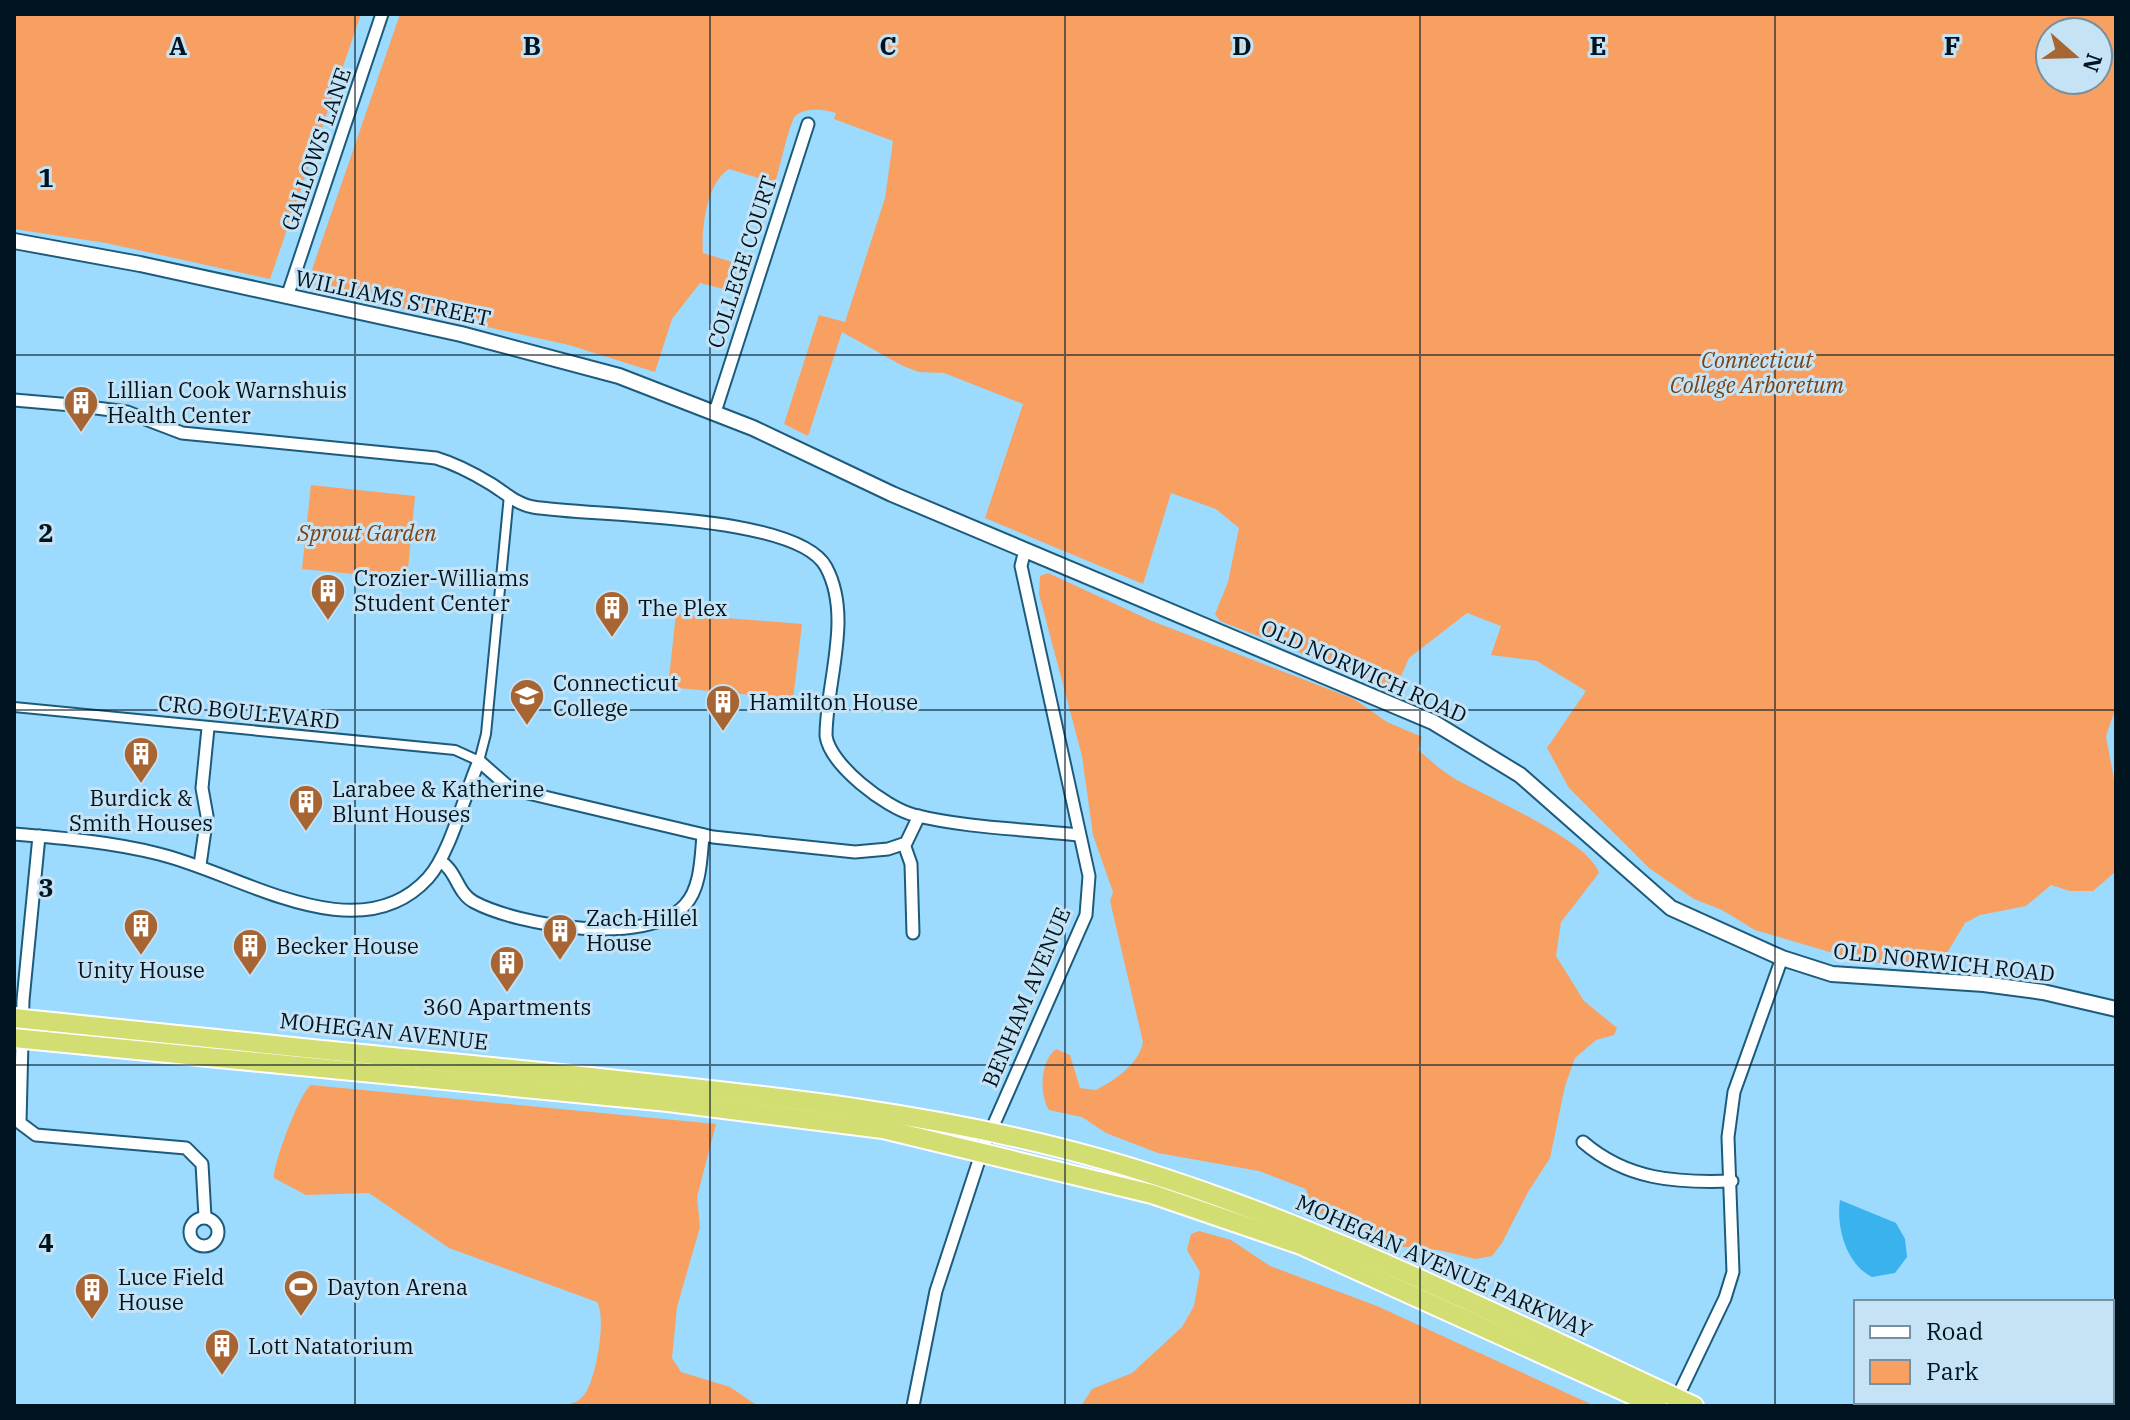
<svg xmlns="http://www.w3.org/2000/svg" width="2130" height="1420" viewBox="0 0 2130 1420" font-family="'IBM Plex Serif',serif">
<rect width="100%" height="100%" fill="#9cdafe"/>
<!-- green -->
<g fill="#f7a062" fill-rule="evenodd">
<path d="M 14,14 L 361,14 L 270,279 L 106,243 L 14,229 Z"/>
<path d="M 400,14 L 2116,14 L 2116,707 L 2106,736 L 2116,791 L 2116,871 L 2093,891 L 2070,891 L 2051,885 L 2026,906 L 1980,915 L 1965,923 L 1942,961 L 1887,964 L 1850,958 L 1755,930 L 1722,910 L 1694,899 L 1649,868 L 1569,788 L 1547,748 L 1586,691 L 1537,661 L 1491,655 L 1501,626 L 1467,613 L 1409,658 L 1395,690 L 1220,621 L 1215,614 L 1228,582 L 1239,528 L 1216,509 L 1171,493 L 1143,584 L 985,518 L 1023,404 L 944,373 L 919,372 L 903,366 L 842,332 L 808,436 L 784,424 L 819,315 L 845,322 L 885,198 L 893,141 L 834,119 L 836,113 C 825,109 798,106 793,120 C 786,137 781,163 775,183 L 729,169 C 707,182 701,228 703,253 L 748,267 L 739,293 L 700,283 L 672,319 L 655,372 L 569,345 L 306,287 ZM 2050,32 L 2098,32 L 2098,80 L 2050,80 Z"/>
<path d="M 311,485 L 415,496 L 407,579 L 302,569 Z"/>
<path d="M 1048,573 L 1152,621 L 1354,699 L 1387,722 L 1422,737 L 1418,750 C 1431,761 1443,772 1457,780 C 1488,797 1589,841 1599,873 L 1561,922 L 1556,956 L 1584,1001 L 1617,1028 L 1614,1035 L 1596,1040 L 1575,1058 L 1565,1086 L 1550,1158 L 1528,1192 L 1502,1243 L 1492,1256 L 1475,1259 L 1439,1250 L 1396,1246 L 1319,1213 L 1313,1208 L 1306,1189 L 1259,1171 L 1158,1153 L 1106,1133 L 1082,1117 L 1049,1110 C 1039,1094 1040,1061 1056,1049 L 1070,1055 L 1080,1088 L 1096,1090 C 1115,1080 1139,1064 1143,1042 L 1110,901 L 1113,892 L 1093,835 L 1082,756 L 1039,594 L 1040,576 Z"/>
<path d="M 676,614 L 802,624 L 793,699 L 668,687 Z"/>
<path d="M 311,1085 L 716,1124 L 697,1197 L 700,1227 L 677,1307 L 672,1358 L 681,1372 L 730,1387 L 758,1406 L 555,1406 C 566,1405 577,1404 584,1395 C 596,1380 607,1318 597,1302 L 449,1248 L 369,1193 L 306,1195 L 274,1178 C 273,1164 300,1092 311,1085 Z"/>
<path d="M 1199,1231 L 1231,1240 L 1270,1266 L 1377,1306 L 1595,1406 L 1081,1406 L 1092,1389 L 1132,1373 L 1182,1327 L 1194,1306 L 1200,1272 L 1187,1250 L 1191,1234 Z"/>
</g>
<!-- water -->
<path fill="#3ab2ed" d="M 1840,1200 L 1896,1223 L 1905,1239 L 1907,1257 L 1895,1273 L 1872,1277 C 1846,1264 1836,1227 1840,1200 Z"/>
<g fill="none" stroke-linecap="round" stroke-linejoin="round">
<!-- minor-tunnel -->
<path stroke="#85bcdd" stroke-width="11" stroke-dasharray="11 5.5" stroke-linecap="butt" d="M 72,405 L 96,408"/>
<defs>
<path id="pedestrian" d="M 14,707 L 455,750 L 479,761 L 486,734 L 509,495"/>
<g id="minor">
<path d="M 287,297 L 382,14"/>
<path d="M 14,400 L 72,405"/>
<path d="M 96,408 L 127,412 L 182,433 L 436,458 C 456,464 473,473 491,484 C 504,492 518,505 533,507 C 592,517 797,513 826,567 C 853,617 826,682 826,736 C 830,765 886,808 914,815 C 966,828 1025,829 1078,835"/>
<path d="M 715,412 L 808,124"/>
<path d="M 14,834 C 63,838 112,842 159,854 C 239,873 358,955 428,878 C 450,854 465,793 479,761 L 511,789 L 713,837 L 855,852 L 888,849 L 906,843 L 919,816"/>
<path d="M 39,836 L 23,1000 L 20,1123 L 36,1135 L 186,1148 L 202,1164 L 205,1217"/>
<path d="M 904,844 L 911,864 L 913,933"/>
<path d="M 440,861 C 457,871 457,893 474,902 C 519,926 647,947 685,905 C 701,888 701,857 703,835"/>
<path d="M 200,865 L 207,816 L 202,788 L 208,728"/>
<path d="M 1583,1142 C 1627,1180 1676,1183 1732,1181"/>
<circle cx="204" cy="1232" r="14"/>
<path d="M 1677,1398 L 1725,1298 L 1733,1272 L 1728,1137 L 1734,1092 L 1782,958"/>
<path d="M 913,1406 L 936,1291 L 982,1151 L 1086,915 L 1089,876 L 1021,566 L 1025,550"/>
</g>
<path id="tertiary" d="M 14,241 L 140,264 L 461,334 L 619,376 L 753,428 L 892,494 L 1433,722 L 1520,775 L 1671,908 L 1782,958 L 1832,974 L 1984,984 L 2043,992 L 2116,1009"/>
<g id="trunk">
<path d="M 14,1018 C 200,1038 385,1056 571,1075 C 751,1094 930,1110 1105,1160 C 1311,1219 1500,1317 1694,1406"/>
<path d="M 14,1038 L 668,1102 L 883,1129 L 1152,1194 L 1301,1245 L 1657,1406"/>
</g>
</defs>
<!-- pedestrian casing -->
<use href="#pedestrian" stroke="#1c5b7b" stroke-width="12"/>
<!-- minor casing -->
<use href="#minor" stroke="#1c5b7b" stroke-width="15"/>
<!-- tertiary casing -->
<use href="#tertiary" stroke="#1c5b7b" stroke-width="18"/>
<!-- trunk casing -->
<use href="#trunk" stroke="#fff" stroke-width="22"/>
<!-- pedestrian -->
<use href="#pedestrian" stroke="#fff" stroke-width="8"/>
<!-- minor -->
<use href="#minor" stroke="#fff" stroke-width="11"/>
<!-- tertiary -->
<use href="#tertiary" stroke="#fff" stroke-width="14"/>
<!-- trunk -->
<use href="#trunk" stroke="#d3de72" stroke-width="18"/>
</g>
<!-- grid -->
<path fill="none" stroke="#001420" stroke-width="2" stroke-opacity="0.55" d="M 355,14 L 355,1406M 710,14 L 710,1406M 1065,14 L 1065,1406M 1420,14 L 1420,1406M 1775,14 L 1775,1406M 14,355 L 2116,355M 14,710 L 2116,710M 14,1065 L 2116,1065"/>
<!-- icons -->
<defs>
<symbol id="building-pin" viewBox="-11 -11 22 30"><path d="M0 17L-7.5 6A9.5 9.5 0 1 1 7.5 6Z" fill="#a86534" stroke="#c5e3f5"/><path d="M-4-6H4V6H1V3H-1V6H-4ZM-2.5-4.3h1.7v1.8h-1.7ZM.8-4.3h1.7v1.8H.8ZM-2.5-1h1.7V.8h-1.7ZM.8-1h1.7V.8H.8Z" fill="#fff"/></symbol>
<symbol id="university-pin" viewBox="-11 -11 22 30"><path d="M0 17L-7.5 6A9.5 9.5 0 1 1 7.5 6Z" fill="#a86534" stroke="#c5e3f5"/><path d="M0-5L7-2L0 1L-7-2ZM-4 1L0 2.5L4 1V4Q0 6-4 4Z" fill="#fff"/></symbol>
<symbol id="stadium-pin" viewBox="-11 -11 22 30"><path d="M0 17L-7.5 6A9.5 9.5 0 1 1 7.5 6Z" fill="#a86534" stroke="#c5e3f5"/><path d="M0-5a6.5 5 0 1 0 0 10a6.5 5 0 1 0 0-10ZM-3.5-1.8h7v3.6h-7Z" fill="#fff"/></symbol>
</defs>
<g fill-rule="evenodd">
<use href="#building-pin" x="61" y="383" width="40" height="54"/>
<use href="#building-pin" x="308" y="571" width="40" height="54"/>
<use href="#building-pin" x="592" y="588" width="40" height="54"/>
<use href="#university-pin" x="507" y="676" width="40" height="54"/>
<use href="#building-pin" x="703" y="682" width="40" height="54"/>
<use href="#building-pin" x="121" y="734" width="40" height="54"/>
<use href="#building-pin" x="286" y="782" width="40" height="54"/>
<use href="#building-pin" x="121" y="906" width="40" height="54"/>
<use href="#building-pin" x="540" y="911" width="40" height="54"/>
<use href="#building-pin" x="230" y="926" width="40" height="54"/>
<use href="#building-pin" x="487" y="943" width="40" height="54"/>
<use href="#stadium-pin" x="281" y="1267" width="40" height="54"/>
<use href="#building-pin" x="72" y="1270" width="40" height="54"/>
<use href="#building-pin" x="202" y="1326" width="40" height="54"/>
</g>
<g text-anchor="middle" stroke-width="6" stroke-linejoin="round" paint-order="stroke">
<!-- street labels -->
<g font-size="22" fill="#001420" stroke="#c5e3f5">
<text transform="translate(316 149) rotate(-71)" y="8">GALLOWS LANE</text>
<text transform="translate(742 262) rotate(-72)" y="8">COLLEGE COURT</text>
<text transform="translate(393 298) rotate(12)" y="8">WILLIAMS STREET</text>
<text transform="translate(1364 671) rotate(24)" y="8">OLD NORWICH ROAD</text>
<text transform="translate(249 712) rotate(6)" y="8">CRO BOULEVARD</text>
<text transform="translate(1944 962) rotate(6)" y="8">OLD NORWICH ROAD</text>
<text transform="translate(1026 997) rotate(-67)" y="8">BENHAM AVENUE</text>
<text transform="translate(384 1031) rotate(6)" y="8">MOHEGAN AVENUE</text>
<text transform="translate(1444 1266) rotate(24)" y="8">MOHEGAN AVENUE PARKWAY</text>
</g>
<!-- park labels -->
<g font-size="22" font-style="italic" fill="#7b4112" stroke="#c5e3f5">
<text x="1757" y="368">Connecticut<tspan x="1757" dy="25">College Arboretum</tspan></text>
<text x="367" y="541">Sprout Garden</text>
</g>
<!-- poi labels -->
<g font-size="22" fill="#001420" stroke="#c5e3f5" text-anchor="start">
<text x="107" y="398">Lillian Cook Warnshuis<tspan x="107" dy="25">Health Center</tspan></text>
<text x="354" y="586">Crozier-Williams<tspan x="354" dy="25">Student Center</tspan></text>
<text x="638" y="616">The Plex</text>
<text x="553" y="691">Connecticut<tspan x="553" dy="25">College</tspan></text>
<text x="749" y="710">Hamilton House</text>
<text x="332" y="797">Larabee &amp; Katherine<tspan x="332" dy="25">Blunt Houses</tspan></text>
<text x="141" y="806" text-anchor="middle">Burdick &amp;<tspan x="141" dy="25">Smith Houses</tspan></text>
<text x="586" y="926">Zach Hillel<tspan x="586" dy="25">House</tspan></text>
<text x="276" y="954">Becker House</text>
<text x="141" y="978" text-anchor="middle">Unity House</text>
<text x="507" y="1015" text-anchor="middle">360 Apartments</text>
<text x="118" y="1285">Luce Field<tspan x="118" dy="25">House</tspan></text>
<text x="327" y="1295">Dayton Arena</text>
<text x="248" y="1354">Lott Natatorium</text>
</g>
</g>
<g font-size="26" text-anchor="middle" font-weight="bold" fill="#001420" stroke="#c5e3f5" stroke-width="6" stroke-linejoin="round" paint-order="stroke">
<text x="178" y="55">A</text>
<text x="532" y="55">B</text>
<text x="888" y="55">C</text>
<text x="1242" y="55">D</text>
<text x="1598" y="55">E</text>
<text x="1952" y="55">F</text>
<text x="46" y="187">1</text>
<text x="46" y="542">2</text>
<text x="46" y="897">3</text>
<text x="46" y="1252">4</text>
</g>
<!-- border -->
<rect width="2130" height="1420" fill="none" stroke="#001420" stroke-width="32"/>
<!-- legend -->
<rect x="1854" y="1300" width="260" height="104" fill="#c5e3f5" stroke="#7690a0" stroke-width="2"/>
<rect x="1870" y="1326" width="40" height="12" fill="#ffffff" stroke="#7690a0" stroke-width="2"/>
<text x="1926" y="1340" font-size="24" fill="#001420">Road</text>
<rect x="1870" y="1360" width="40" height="24" fill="#f7a062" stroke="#7690a0" stroke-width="2"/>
<text x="1926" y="1380" font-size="24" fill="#001420">Park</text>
<!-- north arrow -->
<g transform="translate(2074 56) rotate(110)"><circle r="38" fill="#c5e3f5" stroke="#7690a0" stroke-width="2"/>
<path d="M0-6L14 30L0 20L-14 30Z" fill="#a86534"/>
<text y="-12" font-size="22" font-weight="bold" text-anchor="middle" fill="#001420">N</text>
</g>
</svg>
